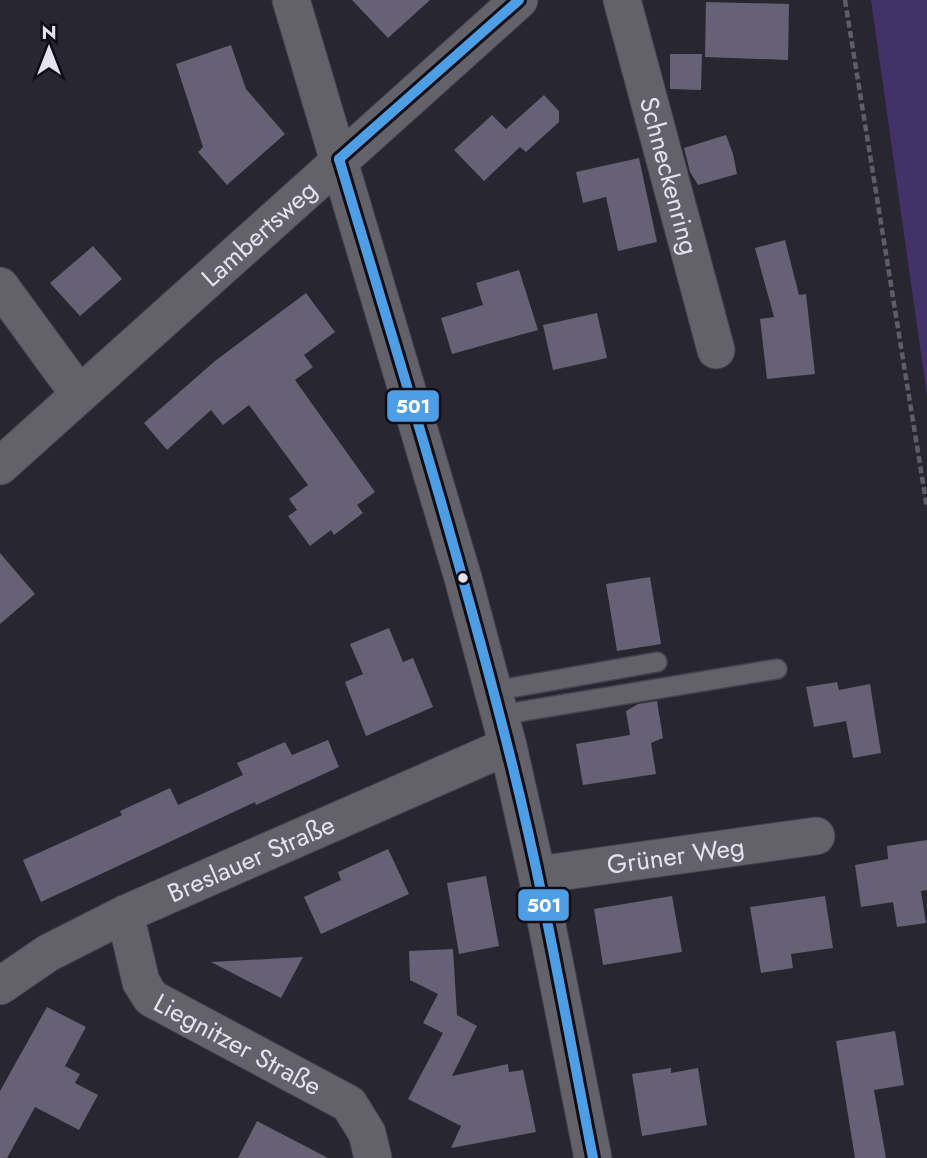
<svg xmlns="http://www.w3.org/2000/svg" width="927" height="1158" viewBox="0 0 927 1158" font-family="Jost,sans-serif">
<rect width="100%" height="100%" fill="#282630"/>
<!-- green -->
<path fill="#433269" d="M 871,0 L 927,0 L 927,396 Z"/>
<!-- building -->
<g fill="#666174">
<path d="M 352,0 L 430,0 L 388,38 Z"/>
<path d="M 706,2 L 789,4 L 788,60 L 705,57 Z"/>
<path d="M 231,45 L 246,89 L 285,134 L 227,185 L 198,152 L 203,147 L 176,64 Z"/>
<path d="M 670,54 L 702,54 L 701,90 L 670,89 Z"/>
<path d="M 544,95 L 559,111 L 559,122 L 526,152 L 520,147 L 484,181 L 454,150 L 492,115 L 506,129 Z"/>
<path d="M 726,135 L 733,154 L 737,174 L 698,185 L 690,172 L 684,148 Z"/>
<path d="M 639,158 L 657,242 L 618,251 L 606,197 L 583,203 L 576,172 Z"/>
<path d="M 785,240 L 799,295 L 806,294 L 815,374 L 767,379 L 760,319 L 774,317 L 755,248 Z"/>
<path d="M 93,246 L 122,279 L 80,316 L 50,283 Z"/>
<path d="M 519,270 L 538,330 L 452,354 L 441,318 L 483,305 L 476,283 Z"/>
<path d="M 306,293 L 335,332 L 304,355 L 313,367 L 295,380 L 375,492 L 357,505 L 363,513 L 334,535 L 331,530 L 310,546 L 288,516 L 297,510 L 289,499 L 308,485 L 249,405 L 223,425 L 211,410 L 167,450 L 144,423 L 215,361 Z"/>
<path d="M 597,313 L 607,358 L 553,370 L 543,325 Z"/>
<path d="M 0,553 L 35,594 L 0,624 Z"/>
<path d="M 650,577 L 661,644 L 617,651 L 606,584 Z"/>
<path d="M 389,628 L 403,662 L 413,658 L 433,707 L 366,736 L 345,682 L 363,674 L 350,644 Z"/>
<path d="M 837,682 L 839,690 L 870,684 L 881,753 L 853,758 L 846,721 L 814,727 L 806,687 Z"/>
<path d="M 657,701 L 663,738 L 651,743 L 656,774 L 583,785 L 576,744 L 630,735 L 626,711 L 638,704 Z"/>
<path d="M 328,740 L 339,767 L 256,805 L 255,802 L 41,902 L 23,860 L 122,815 L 120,811 L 170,788 L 178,805 L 243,775 L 237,763 L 285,742 L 292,755 Z"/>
<path d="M 927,840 L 927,890 L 921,891 L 926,923 L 897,927 L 893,902 L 861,907 L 855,865 L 888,859 L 887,846 Z"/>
<path d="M 388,849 L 409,894 L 321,934 L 304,897 L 341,880 L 338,872 Z"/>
<path d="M 486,876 L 499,946 L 459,954 L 447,883 Z"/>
<path d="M 672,896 L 682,952 L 603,965 L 594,909 Z"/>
<path d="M 825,896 L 833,948 L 791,954 L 793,968 L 761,973 L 750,907 Z"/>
<path d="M 453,949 L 457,1015 L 477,1026 L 452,1076 L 508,1064 L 509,1072 L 523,1070 L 536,1132 L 451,1148 L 461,1126 L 408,1099 L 443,1033 L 423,1023 L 438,994 L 410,980 L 409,951 Z"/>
<path d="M 303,957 L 281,998 L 211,962 Z"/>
<path d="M 47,1007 L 86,1027 L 65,1066 L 80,1074 L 75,1083 L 98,1095 L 79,1130 L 35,1107 L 7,1158 L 0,1158 L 0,1091 Z"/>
<path d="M 895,1031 L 904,1085 L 874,1090 L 886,1158 L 855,1158 L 836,1041 Z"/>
<path d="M 671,1068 L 671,1073 L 698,1068 L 707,1125 L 642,1136 L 632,1074 Z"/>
<path d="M 257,1121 L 328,1158 L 238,1158 Z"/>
</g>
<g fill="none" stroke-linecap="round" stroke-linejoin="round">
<defs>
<g id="service">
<path d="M 493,691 L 657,662"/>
<path d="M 500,715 L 777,669"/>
</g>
<g id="minor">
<path d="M 291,0 L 463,578 L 508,746 L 537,875 L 593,1158"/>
<path id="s1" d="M 622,0 L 716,350"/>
<path d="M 0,286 L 79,394"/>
<path id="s2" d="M 0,466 L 519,0"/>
<path id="s3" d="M 537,875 L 816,836"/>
<path id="s4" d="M 125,914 L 141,982 L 151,998 L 349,1104 L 367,1133 L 373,1158"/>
<path id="s5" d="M 0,986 L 48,953 L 125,914 L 508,746"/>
</g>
</defs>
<!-- service casing -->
<use href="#service" stroke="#44424b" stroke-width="22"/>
<!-- minor casing -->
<use href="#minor" stroke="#44424b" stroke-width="39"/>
<!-- path -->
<path stroke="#5f5d66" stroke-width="4.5" stroke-dasharray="7 3.5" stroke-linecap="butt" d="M 845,0 L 927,508"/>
<!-- service -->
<use href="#service" stroke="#63616a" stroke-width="19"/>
<!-- minor -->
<use href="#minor" stroke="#63616a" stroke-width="37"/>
<defs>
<g id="bus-1">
<path d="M 339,159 C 397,353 457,547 507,744 C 542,880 566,1020 593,1158"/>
<path d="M 339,159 L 519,0"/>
</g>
</defs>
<!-- bus-1 casing -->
<use href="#bus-1" stroke="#0e0d15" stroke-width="16"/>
<!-- bus-1 -->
<use href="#bus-1" stroke="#4d9ee5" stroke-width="10"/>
</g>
<!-- markers -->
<circle fill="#e5e2ef" stroke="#0e0d15" stroke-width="2.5" cx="463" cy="578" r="6"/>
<g text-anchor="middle" stroke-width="7" stroke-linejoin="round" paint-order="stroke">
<!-- street labels -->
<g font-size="26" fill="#e5e2ef" stroke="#0e0d15">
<text dy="9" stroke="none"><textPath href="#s1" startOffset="182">Schneckenring</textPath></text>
<text dy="9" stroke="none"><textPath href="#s2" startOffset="348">Lambertsweg</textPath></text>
<text dy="9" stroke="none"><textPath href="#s3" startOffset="140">Grüner Weg</textPath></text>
<text dy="9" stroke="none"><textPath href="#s5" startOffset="282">Breslauer Straße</textPath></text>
<text dy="9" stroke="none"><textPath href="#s4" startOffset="187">Liegnitzer Straße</textPath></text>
</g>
</g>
<g stroke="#0e0d15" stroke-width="2.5">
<rect x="386" y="389" width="54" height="34" rx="7" fill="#4d9ee5"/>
<rect x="517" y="888" width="53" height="34" rx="7" fill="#4d9ee5"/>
</g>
<g font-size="19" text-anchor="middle" font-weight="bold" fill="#fff">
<text x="413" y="413">501</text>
<text x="544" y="912">501</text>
</g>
<!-- north arrow -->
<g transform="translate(49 49)" stroke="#0e0d15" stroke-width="5" paint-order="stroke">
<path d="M0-5L12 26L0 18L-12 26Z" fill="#e5e2ef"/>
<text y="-10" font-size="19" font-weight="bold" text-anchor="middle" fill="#e5e2ef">N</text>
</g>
</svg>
